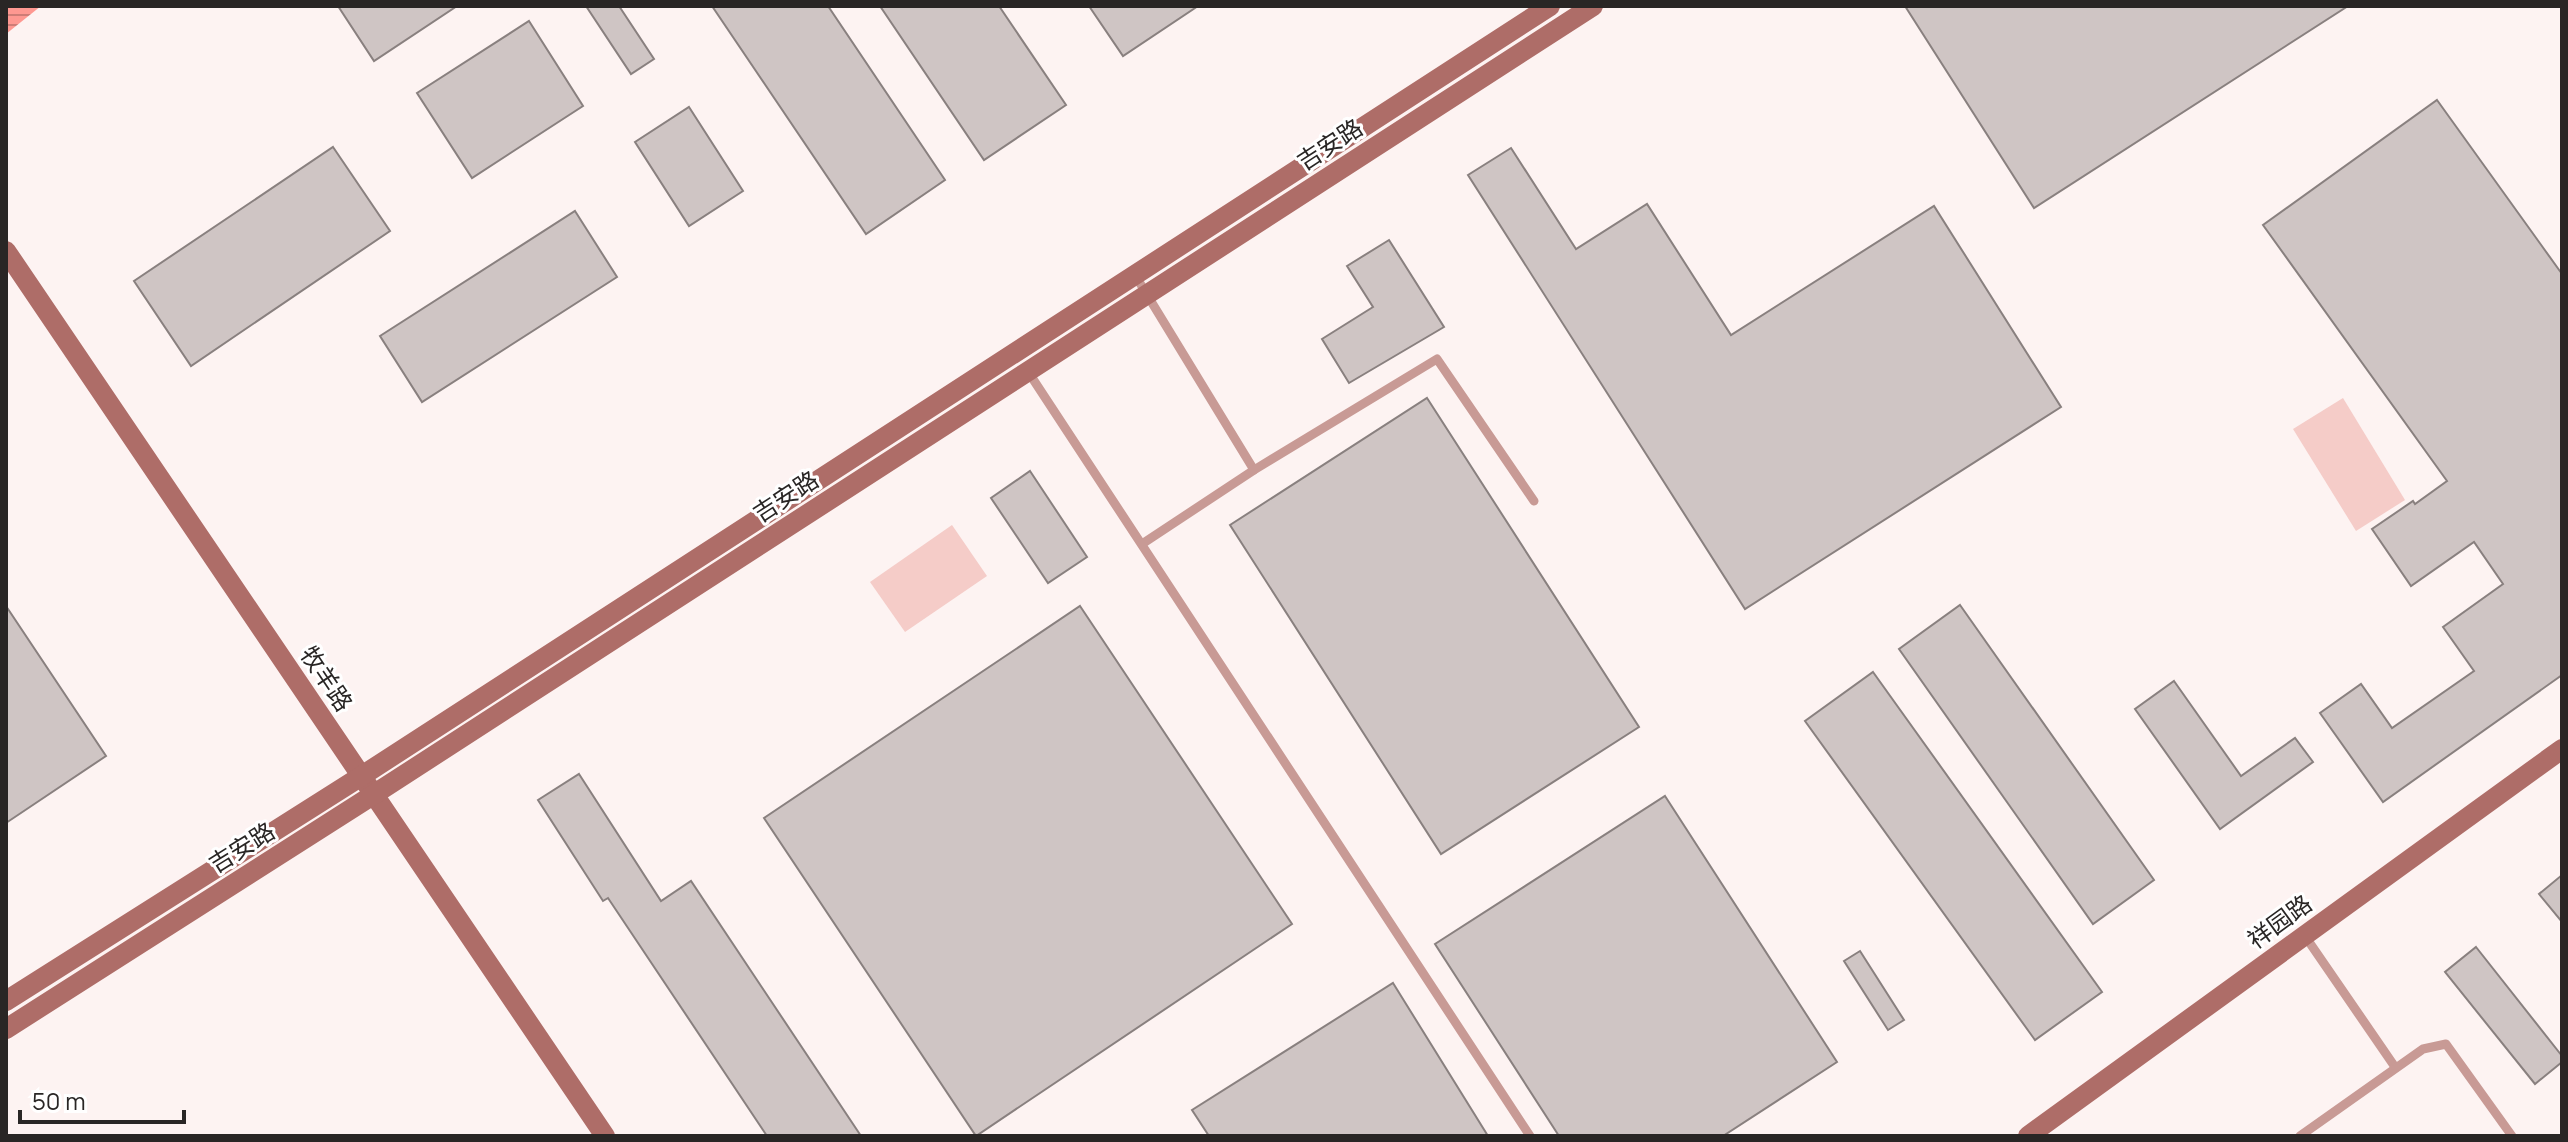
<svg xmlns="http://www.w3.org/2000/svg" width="2568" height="1142" viewBox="0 0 2568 1142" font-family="Manrope,'Noto Sans SC',sans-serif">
<defs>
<pattern id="water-rules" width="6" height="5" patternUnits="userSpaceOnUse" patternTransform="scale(2)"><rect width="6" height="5" fill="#fe9891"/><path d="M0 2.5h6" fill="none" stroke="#ce7c76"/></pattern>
</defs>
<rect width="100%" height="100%" fill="#fdf3f2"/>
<!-- green -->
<g fill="#f5ccc8">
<path d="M 2343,398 L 2405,500 L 2356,531 L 2293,429 Z"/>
<path d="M 952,525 L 987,576 L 905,632 L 870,582 Z"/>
</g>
<!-- water -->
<path fill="url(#water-rules)" d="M 6,6 L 41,6 L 6,34 Z"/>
<!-- building -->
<g fill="#cfc5c4" stroke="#89807f" stroke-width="2">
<path d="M 338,6 L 457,6 L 374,61 Z"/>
<path d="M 586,6 L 619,6 L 654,59 L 631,74 Z"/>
<path d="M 712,6 L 828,6 L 945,180 L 866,234 Z"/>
<path d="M 880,6 L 999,6 L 1066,105 L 984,160 Z"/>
<path d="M 1089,6 L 1198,6 L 1123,56 Z"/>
<path d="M 1905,6 L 2348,6 L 2034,208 Z"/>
<path d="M 529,21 L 583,106 L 472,178 L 417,93 Z"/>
<path d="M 2437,100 L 2562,274 L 2562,675 L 2383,802 L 2320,713 L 2361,684 L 2392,728 L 2474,671 L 2443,627 L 2503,584 L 2474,542 L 2411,586 L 2372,529 L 2413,501 L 2415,504 L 2447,481 L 2263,225 Z"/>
<path d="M 689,107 L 743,191 L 689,226 L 635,142 Z"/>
<path d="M 333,147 L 390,231 L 191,366 L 134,281 Z"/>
<path d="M 1511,148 L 1576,249 L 1647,204 L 1731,335 L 1934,206 L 2061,407 L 1745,609 L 1468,175 Z"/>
<path d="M 575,211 L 617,277 L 422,402 L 380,336 Z"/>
<path d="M 1389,240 L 1444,327 L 1349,383 L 1322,339 L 1373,307 L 1347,266 Z"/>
<path d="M 1427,398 L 1639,727 L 1441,854 L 1230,525 Z"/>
<path d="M 1030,471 L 1087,557 L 1048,583 L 991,498 Z"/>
<path d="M 1960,605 L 2154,880 L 2093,924 L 1899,649 Z"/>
<path d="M 6,606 L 106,756 L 6,823 Z"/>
<path d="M 1080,606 L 1292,924 L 976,1136 L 764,818 Z"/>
<path d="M 1873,672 L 2102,992 L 2035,1040 L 1805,721 Z"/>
<path d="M 2174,681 L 2241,776 L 2295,738 L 2313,762 L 2220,829 L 2135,709 Z"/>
<path d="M 579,774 L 661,901 L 691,881 L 861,1136 L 767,1136 L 608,898 L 603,901 L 538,800 Z"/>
<path d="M 1665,796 L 1837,1062 L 1723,1136 L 1559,1136 L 1435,944 Z"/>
<path d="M 2562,875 L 2562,922 L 2539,894 Z"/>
<path d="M 2476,947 L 2562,1056 L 2562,1062 L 2535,1084 L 2445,972 Z"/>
<path d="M 1860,951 L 1904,1020 L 1888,1030 L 1844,961 Z"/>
<path d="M 1393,983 L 1488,1136 L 1209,1136 L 1192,1110 Z"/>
</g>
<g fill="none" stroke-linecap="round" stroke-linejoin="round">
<!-- lane -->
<g stroke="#c89a95" stroke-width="9">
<path d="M 1135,275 L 1254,470"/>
<path d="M 1027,370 L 1530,1136"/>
<path d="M 1142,544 L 1254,470 L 1437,359 L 1534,501"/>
<path d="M 2305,936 L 2395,1067"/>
<path d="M 2300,1136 L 2423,1049 L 2446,1044 L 2512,1136"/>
</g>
<!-- secondary -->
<g stroke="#ae6d68" stroke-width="20">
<path d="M 6,251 L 605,1136"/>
<path d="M 6,1001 L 360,777 L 1550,6"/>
<path d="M 6,1029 L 373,795 L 1593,6"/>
<path d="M 2028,1136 L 2562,749"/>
</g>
</g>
<g text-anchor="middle" stroke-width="6" stroke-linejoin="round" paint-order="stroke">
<!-- street labels -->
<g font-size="24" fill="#292625" stroke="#fff">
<text transform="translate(1330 145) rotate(-33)" y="8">吉安路</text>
<text transform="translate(786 497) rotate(-33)" y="8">吉安路</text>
<text transform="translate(326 679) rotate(56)" y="8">牧羊路</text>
<text transform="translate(242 848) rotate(-32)" y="8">吉安路</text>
<text transform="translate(2280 922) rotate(-36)" y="8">祥园路</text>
</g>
</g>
<!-- border -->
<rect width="2568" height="1142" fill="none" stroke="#292625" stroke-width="16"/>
<!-- scale -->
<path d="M20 1110v12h164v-12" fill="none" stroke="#292625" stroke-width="4"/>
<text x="32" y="1110" font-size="24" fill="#292625" stroke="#ffffff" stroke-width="6" paint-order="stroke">50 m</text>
</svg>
